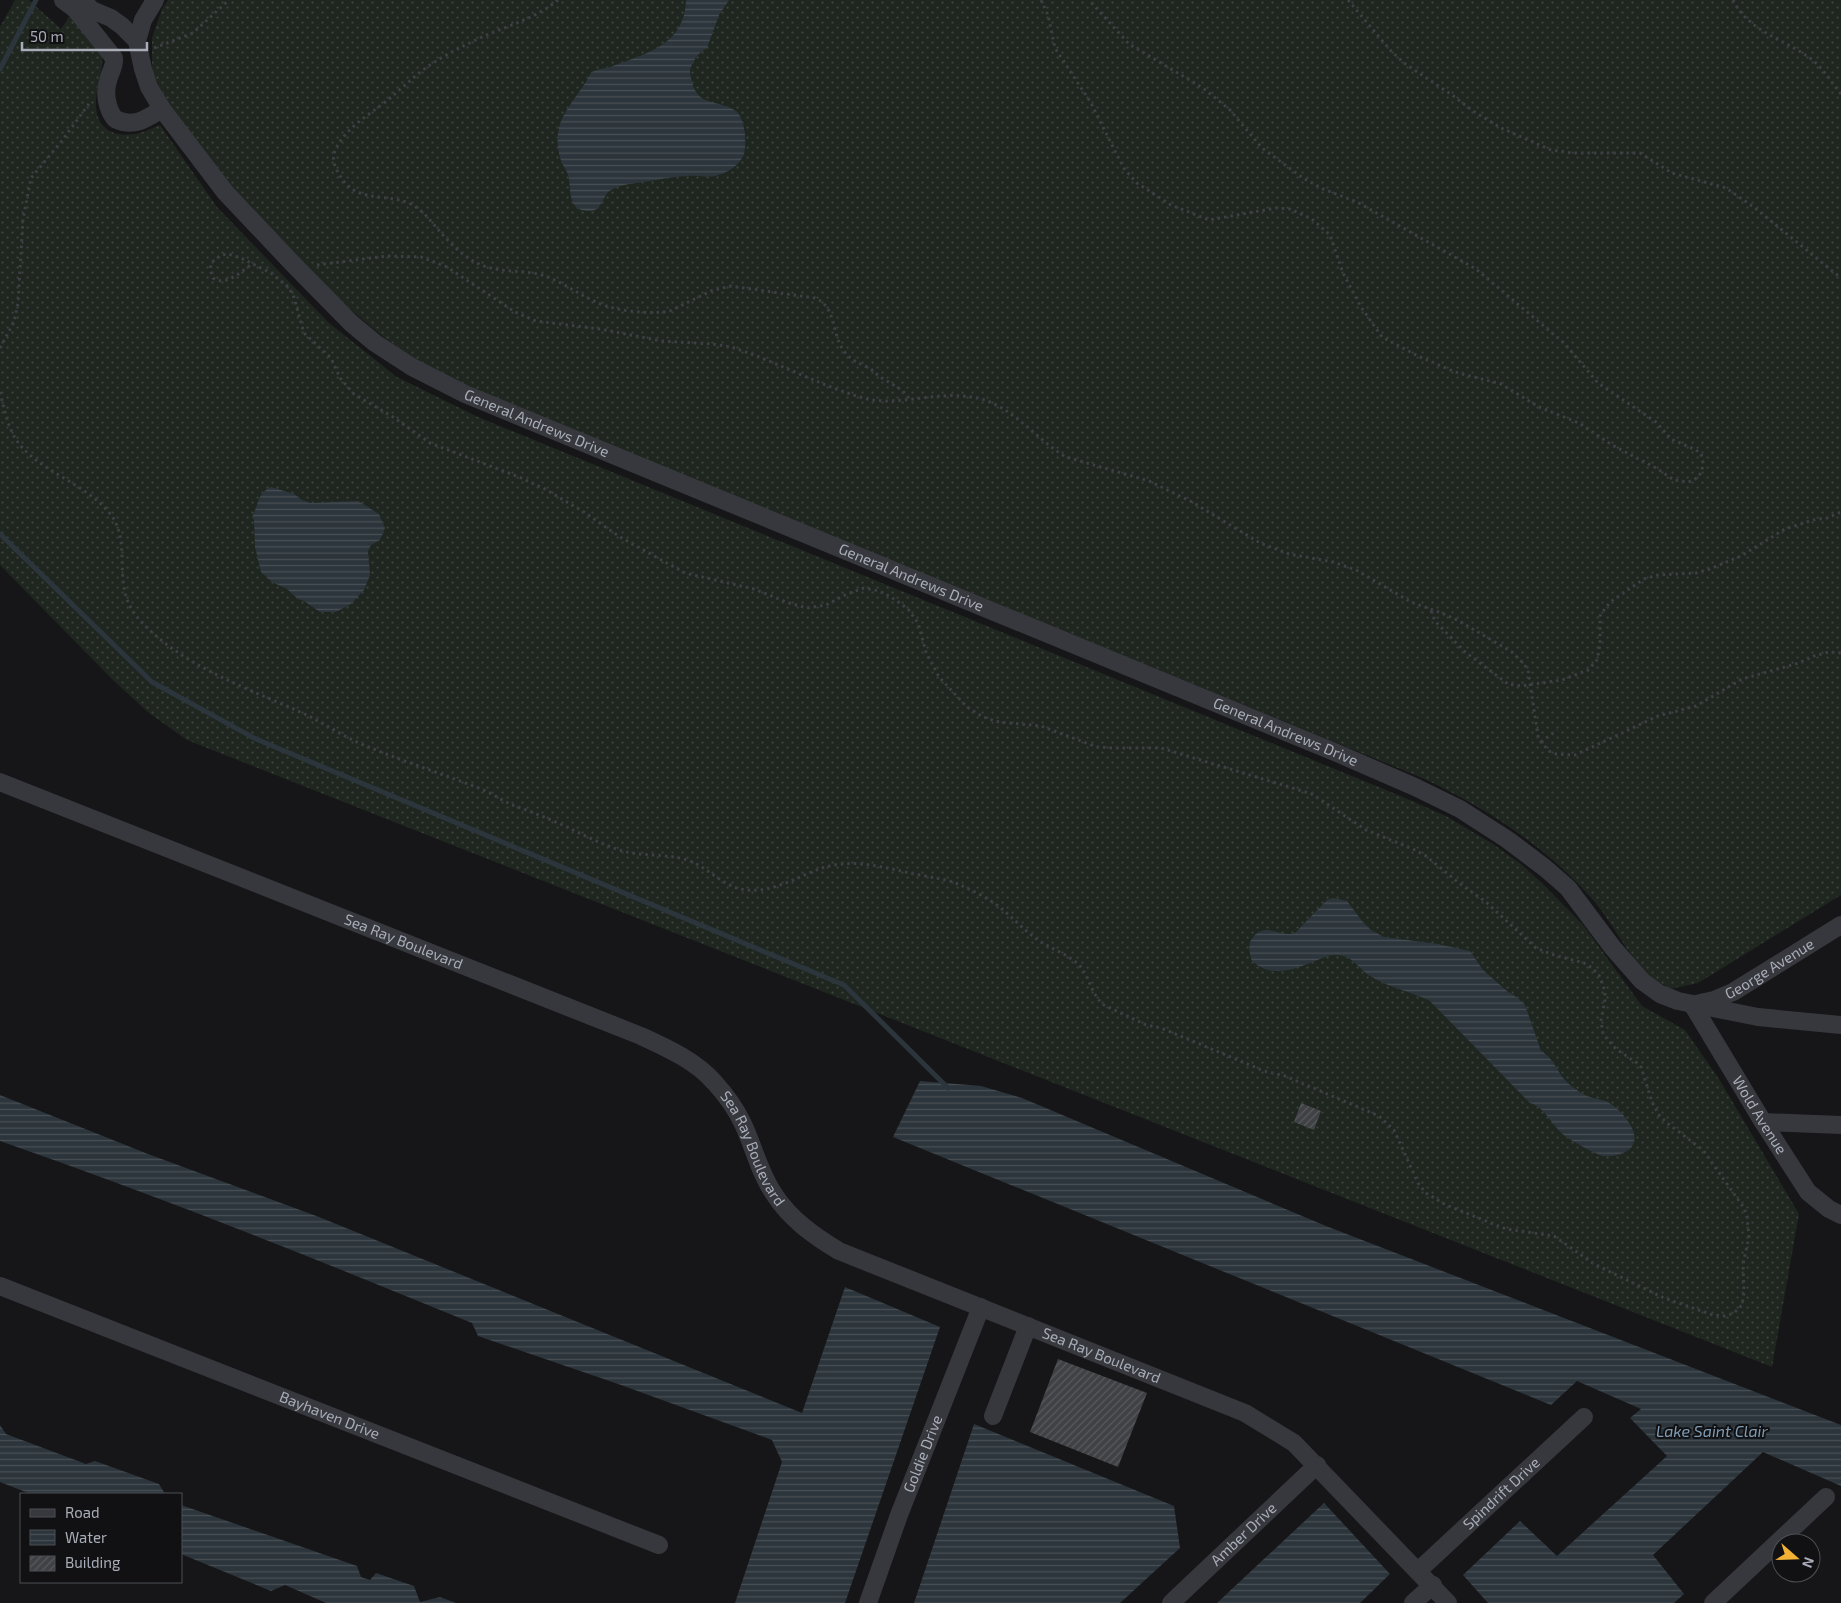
<svg xmlns="http://www.w3.org/2000/svg" width="1841" height="1603" viewBox="0 0 1841 1603" font-family="'Exo 2',sans-serif">
<defs>
<pattern id="grass-dots" width="8" height="8" patternUnits="userSpaceOnUse" patternTransform="scale(1.25)"><rect width="8" height="8" fill="#1e261f"/><path d="M2 2h.1M6 6h.1" fill="none" stroke="#3c433d" stroke-width="1.8" stroke-linecap="round"/></pattern>
<pattern id="water-rules" width="6" height="5" patternUnits="userSpaceOnUse" patternTransform="scale(1.25)"><rect width="6" height="5" fill="#2c353c"/><path d="M0 2.5h6" fill="none" stroke="#485056"/></pattern>
<pattern id="building-hatch" width="6" height="6" patternUnits="userSpaceOnUse" patternTransform="scale(1.25)"><rect width="6" height="6" fill="#404145"/><path d="M-1 1l2-2M0 6l6-6M5 7l2-2" fill="none" stroke="#595a5e"/></pattern>
</defs>
<rect width="100%" height="100%" fill="#161618"/>
<!-- grass -->
<g fill="url(#grass-dots)">
<path d="M 15,0 L 29,0 L 61,29 L 71,14 L 103,53 C 102,63 102,74 99,84 C 98,87 97,87 97,91 C 92,120 104,138 134,134 C 143,133 152,128 160,125 L 217,207 L 329,323 L 397,377 L 478,417 L 1403,797 L 1446,816 L 1493,844 L 1521,864 L 1544,885 L 1584,926 L 1642,1006 L 1685,1030 L 1719,1079 L 1799,1214 L 1772,1367 L 187,740 L 149,713 L 114,681 L 0,565 L 0,27 Z"/>
<path d="M 168,0 L 1841,0 L 1841,895 L 1698,983 L 1670,989 C 1664,985 1657,981 1651,977 C 1627,956 1614,924 1593,900 C 1546,846 1485,807 1420,777 L 473,389 L 414,359 L 382,336 L 351,310 L 307,269 L 230,185 L 168,104 L 152,71 L 152,38 L 162,9 Z"/>
</g>
<!-- water -->
<g fill="url(#water-rules)">
<path d="M 686,0 L 729,0 L 719,15 L 707,48 C 698,53 692,61 690,71 C 690,76 692,81 693,86 C 701,107 721,100 736,111 C 745,118 747,143 744,154 C 742,161 733,169 726,172 C 710,180 704,175 689,176 C 672,176 653,181 637,183 C 627,184 616,186 608,192 C 603,198 600,211 591,211 C 566,212 572,190 568,175 C 567,171 565,169 563,165 C 558,155 556,139 559,128 C 563,110 582,91 591,73 C 597,68 606,69 613,66 C 648,53 685,44 686,0 Z"/>
<path d="M 271,487 L 294,494 L 302,500 L 310,503 L 358,501 L 379,514 L 385,528 L 380,540 L 371,545 L 368,551 L 370,575 L 364,590 L 351,604 L 336,612 L 320,612 L 304,601 L 298,599 L 287,589 L 272,582 L 261,572 L 255,547 L 254,520 L 252,517 C 259,505 256,494 271,487 Z"/>
<path d="M 1333,898 L 1347,901 L 1362,921 L 1371,930 L 1384,937 L 1438,944 L 1470,951 L 1483,970 L 1507,991 L 1519,999 L 1525,1005 L 1541,1051 C 1556,1060 1556,1073 1570,1085 C 1576,1090 1585,1096 1593,1098 C 1598,1099 1603,1100 1608,1102 C 1622,1110 1649,1140 1625,1152 C 1618,1156 1610,1157 1603,1156 C 1593,1153 1574,1142 1565,1136 C 1553,1127 1545,1107 1530,1103 L 1430,1001 C 1410,991 1389,988 1370,976 C 1357,968 1354,955 1335,955 C 1327,955 1320,959 1313,962 C 1292,970 1271,978 1252,961 C 1249,952 1247,943 1254,936 C 1268,922 1280,938 1295,933 L 1327,900 Z"/>
<path d="M 920,1081 L 981,1086 L 1022,1098 L 1326,1226 L 1841,1425 L 1841,1486 L 1763,1452 L 1653,1555 L 1684,1594 L 1674,1603 L 1488,1603 L 1463,1575 L 1520,1521 L 1557,1556 L 1667,1456 L 1630,1418 L 1641,1409 L 1577,1381 L 1551,1405 L 893,1137 Z"/>
<path d="M 0,1095 L 148,1154 L 319,1217 L 802,1413 L 845,1287 L 940,1327 L 845,1603 L 735,1603 L 782,1462 L 772,1440 L 621,1385 L 478,1336 L 472,1323 C 316,1259 159,1196 0,1141 Z"/>
<path d="M 974,1424 L 1174,1506 L 1180,1548 L 1120,1603 L 914,1603 Z"/>
<path d="M 0,1425 L 6,1434 L 86,1464 L 95,1461 L 159,1484 L 165,1494 L 31,1494 L 0,1482 Z"/>
<path d="M 1324,1503 L 1390,1574 L 1360,1603 L 1217,1603 Z"/>
<path d="M 181,1505 L 357,1566 L 361,1577 L 370,1580 L 376,1573 L 414,1586 L 420,1602 L 440,1597 L 456,1603 L 326,1603 L 285,1585 L 271,1591 L 181,1554 Z"/>
</g>
<g fill="none" stroke-linecap="round" stroke-linejoin="round">
<!-- stream -->
<g stroke="#2c353c" stroke-width="5">
<path d="M 0,69 L 36,0"/>
<path d="M 0,534 L 152,682 L 256,739 L 844,985 L 948,1088"/>
</g>
</g>
<!-- building -->
<g fill="url(#building-hatch)">
<path d="M 1301,1103 L 1321,1111 L 1314,1130 L 1294,1122 Z"/>
<path d="M 1058,1359 L 1147,1393 L 1118,1467 L 1030,1432 Z"/>
</g>
<g fill="none" stroke-linecap="round" stroke-linejoin="round">
<!-- path -->
<g stroke="#3d3f44" stroke-width="3" stroke-dasharray="2.5 4" stroke-linecap="butt">
<path d="M 558,0 C 535,19 506,26 480,38 C 467,44 455,50 443,57 C 417,71 403,89 380,106 C 364,118 343,131 335,151 C 332,158 334,166 338,172 C 354,205 385,192 411,204 C 421,209 428,218 436,227 C 447,240 460,254 475,262 C 498,274 519,269 542,275 C 561,281 578,294 596,302 C 615,311 650,315 670,311 L 711,291 L 730,286 L 815,298 C 837,307 831,334 844,351 C 850,360 859,363 869,368 C 874,371 877,375 882,378 C 892,385 903,388 909,399"/>
<path d="M 1041,0 L 1048,15 L 1055,48 L 1091,103 L 1117,155 L 1125,170 L 1137,183 L 1171,205 L 1209,220 L 1276,208 L 1290,209 L 1312,219 L 1330,235 L 1343,273 L 1361,307 L 1382,337 L 1418,356 L 1455,372 L 1501,384 L 1539,407 L 1579,423 L 1612,445 L 1656,468 L 1674,480 L 1688,482 L 1694,480 L 1699,476 L 1702,470 L 1703,462 L 1701,454 L 1696,450 L 1671,439 L 1656,422 L 1598,383 L 1564,343 L 1476,269 L 1357,202 L 1323,189 L 1303,178 L 1262,148 L 1230,110 L 1203,88 L 1129,44 L 1089,0"/>
<path d="M 1348,0 L 1391,51 L 1404,63 L 1452,95 L 1473,111 L 1501,128 L 1551,150 L 1572,153 L 1640,153 L 1672,173 L 1726,188 L 1755,208 L 1841,278"/>
<path d="M 1733,0 C 1748,31 1785,40 1810,58 C 1823,68 1831,82 1841,94"/>
<path d="M 154,48 L 193,33 L 229,0"/>
<path d="M 317,265 L 387,256 L 421,257 L 447,267 L 515,312 L 536,321 L 600,329 L 661,341 L 712,344 L 731,347 C 776,361 818,385 863,398 C 901,408 940,388 981,399 C 1014,408 1037,440 1066,457 L 1149,481 L 1192,502 L 1260,543 L 1289,554 L 1333,562 L 1356,570 L 1411,602 L 1444,614 L 1459,621 L 1512,652 L 1524,664 L 1528,670 L 1538,736 L 1541,742 L 1549,751 L 1556,754 L 1575,755 L 1658,716 L 1696,706 L 1742,679 L 1799,663 L 1814,656 L 1829,652 L 1841,653"/>
<path d="M 0,348 L 14,322 L 18,303 L 23,219 L 31,178 L 61,142 L 91,101"/>
<path d="M 0,392 C 4,408 7,424 15,438 C 33,469 87,483 111,515 C 133,544 110,586 138,618 C 178,664 244,687 298,711 C 319,720 337,733 359,743 C 399,760 440,773 481,789 C 494,794 505,803 518,807 C 535,813 552,820 569,828 C 585,836 602,844 619,850 C 641,857 665,853 687,860 C 709,867 723,888 747,890 C 774,893 800,875 825,867 C 858,858 888,869 920,875 C 934,878 947,879 960,885 C 974,891 990,899 1002,909 C 1014,919 1025,931 1038,940 C 1051,949 1068,954 1079,965 C 1090,977 1091,995 1104,1005 L 1146,1025 L 1161,1028 L 1264,1071 L 1285,1076 L 1379,1116 L 1394,1130 L 1418,1183 L 1426,1193 L 1446,1205 L 1506,1229 L 1554,1236 L 1594,1264 L 1664,1298 L 1713,1315 L 1725,1316 L 1734,1313 L 1742,1305 L 1744,1292 L 1743,1264 L 1749,1237 L 1747,1216 L 1744,1208 L 1703,1150 L 1667,1123 L 1659,1115 L 1652,1102 L 1641,1067 L 1637,1063 L 1616,1049 L 1603,1034 L 1601,1020 L 1605,1000 L 1605,991 L 1599,975 L 1592,968 L 1584,963 L 1554,955 L 1536,948 L 1486,902 L 1459,883 L 1426,856 L 1413,849 L 1366,830 L 1312,794 L 1240,772 L 1161,748 L 1114,748 L 1097,747 L 1041,726 L 999,722 L 983,717 L 967,707 L 939,677 L 926,652 L 918,623 L 908,609 L 891,597 L 879,591 L 864,588 L 847,594 L 826,605 L 807,608 L 789,603 L 754,589 L 685,573 L 620,537 L 584,512 L 543,488 L 519,477 L 430,443 L 393,417 L 354,394 L 340,378 L 331,358 L 304,333 L 293,294 L 287,286 L 271,273 L 241,258 L 228,254 L 221,255 L 212,262 L 210,269 L 213,278 C 225,287 242,271 252,264"/>
<path d="M 1431,611 L 1433,617 L 1437,623 L 1464,651 L 1508,684 L 1521,686 L 1562,680 L 1588,670 L 1597,660 L 1600,645 L 1600,616 L 1606,607 L 1613,600 L 1644,579 L 1658,575 L 1696,573 L 1710,569 L 1741,556 L 1785,529 L 1813,520 L 1827,518 L 1841,512"/>
<path d="M 1541,742 L 1557,730"/>
</g>
<!-- minor -->
<g stroke="#37383d" stroke-width="18">
<path d="M 63,0 L 75,9 L 114,58 C 115,66 110,72 108,81 C 104,93 107,109 115,119 C 134,128 146,119 162,109"/>
<path id="s1" d="M 82,0 L 92,10 L 111,18 L 122,26 L 137,41 L 143,69 L 149,87 L 162,109 L 225,192 L 294,265 L 351,323 L 375,343 L 412,367 L 465,394 L 1337,753 L 1415,787 L 1460,809 L 1508,840 L 1545,868 L 1568,888 L 1613,948 L 1642,981 L 1660,994 L 1678,1001 L 1758,1017 L 1841,1025"/>
<path d="M 137,41 L 143,20 L 155,0"/>
<path id="s2" d="M 0,782 L 641,1036 C 667,1048 696,1061 715,1083 C 726,1095 736,1109 743,1124 C 754,1147 759,1172 774,1194 C 790,1219 814,1236 839,1251 L 1245,1413 L 1294,1443 L 1448,1603"/>
<path id="s3" d="M 1700,1003 L 1714,1000 L 1733,992 L 1841,925"/>
<path id="s4" d="M 1692,1004 L 1763,1122 L 1808,1192 L 1829,1209 L 1841,1215"/>
<path d="M 1763,1122 L 1841,1125"/>
<path id="s5" d="M 0,1286 L 659,1545"/>
<path d="M 993,1416 L 1028,1326"/>
<path id="s6" d="M 1418,1571 L 1584,1417"/>
<path id="s7" d="M 868,1603 L 899,1515 L 981,1307"/>
<path id="s8" d="M 1171,1603 L 1317,1465"/>
<path d="M 1413,1603 L 1433,1585"/>
<path d="M 1713,1603 L 1826,1497"/>
</g>
</g>
<g text-anchor="middle" stroke-width="4" stroke-linejoin="round" paint-order="stroke">
<!-- street labels -->
<g font-size="15" fill="#a8adb8" stroke="#111113">
<text dy="5" stroke="none"><textPath href="#s1" startOffset="641">General Andrews Drive</textPath></text>
<text dy="5" stroke="none"><textPath href="#s1" startOffset="1046">General Andrews Drive</textPath></text>
<text dy="5" stroke="none"><textPath href="#s1" startOffset="1451">General Andrews Drive</textPath></text>
<text dy="5" stroke="none"><textPath href="#s2" startOffset="434">Sea Ray Boulevard</textPath></text>
<text dy="5" stroke="none"><textPath href="#s3" startOffset="78">George Avenue</textPath></text>
<text dy="5" stroke="none"><textPath href="#s4" startOffset="130">Wold Avenue</textPath></text>
<text dy="5" stroke="none"><textPath href="#s2" startOffset="854">Sea Ray Boulevard</textPath></text>
<text dy="5" stroke="none"><textPath href="#s2" startOffset="1274">Sea Ray Boulevard</textPath></text>
<text dy="5" stroke="none"><textPath href="#s5" startOffset="354">Bayhaven Drive</textPath></text>
<text dy="5" stroke="none"><textPath href="#s7" startOffset="159">Goldie Drive</textPath></text>
<text dy="5" stroke="none"><textPath href="#s6" startOffset="114">Spindrift Drive</textPath></text>
<text dy="5" stroke="none"><textPath href="#s8" startOffset="100">Amber Drive</textPath></text>
</g>
<!-- water labels -->
<g font-size="16" font-style="italic" fill="#7f9bb3" stroke="#111113">
<text x="1712" y="1437">Lake Saint Clair</text>
</g>
</g>
<!-- legend -->
<rect x="20" y="1493" width="162" height="90" fill="#111113" stroke="#4d4f55"/>
<rect x="30" y="1509" width="25" height="8" fill="#37383d" stroke="#4d4f55"/>
<text x="65" y="1518" font-size="15" fill="#a8adb8">Road</text>
<rect x="30" y="1530" width="25" height="15" fill="url(#water-rules)" stroke="#4d4f55"/>
<text x="65" y="1543" font-size="15" fill="#a8adb8">Water</text>
<rect x="30" y="1556" width="25" height="15" fill="url(#building-hatch)" stroke="#4d4f55"/>
<text x="65" y="1568" font-size="15" fill="#a8adb8">Building</text>
<!-- north arrow -->
<g transform="translate(1796 1558) rotate(110)"><circle r="24" fill="#111113" stroke="#4d4f55"/>
<path d="M0-4L9 19L0 12L-9 19Z" fill="#f2b134"/>
<text y="-8" font-size="14" font-weight="bold" text-anchor="middle" fill="#a8adb8">N</text>
</g>
<!-- scale -->
<path d="M22 42v8h125v-8" fill="none" stroke="#a8adb8" stroke-width="2.5"/>
<text x="30" y="42" font-size="15" fill="#a8adb8" stroke="#111113" stroke-width="4" paint-order="stroke">50 m</text>
</svg>
